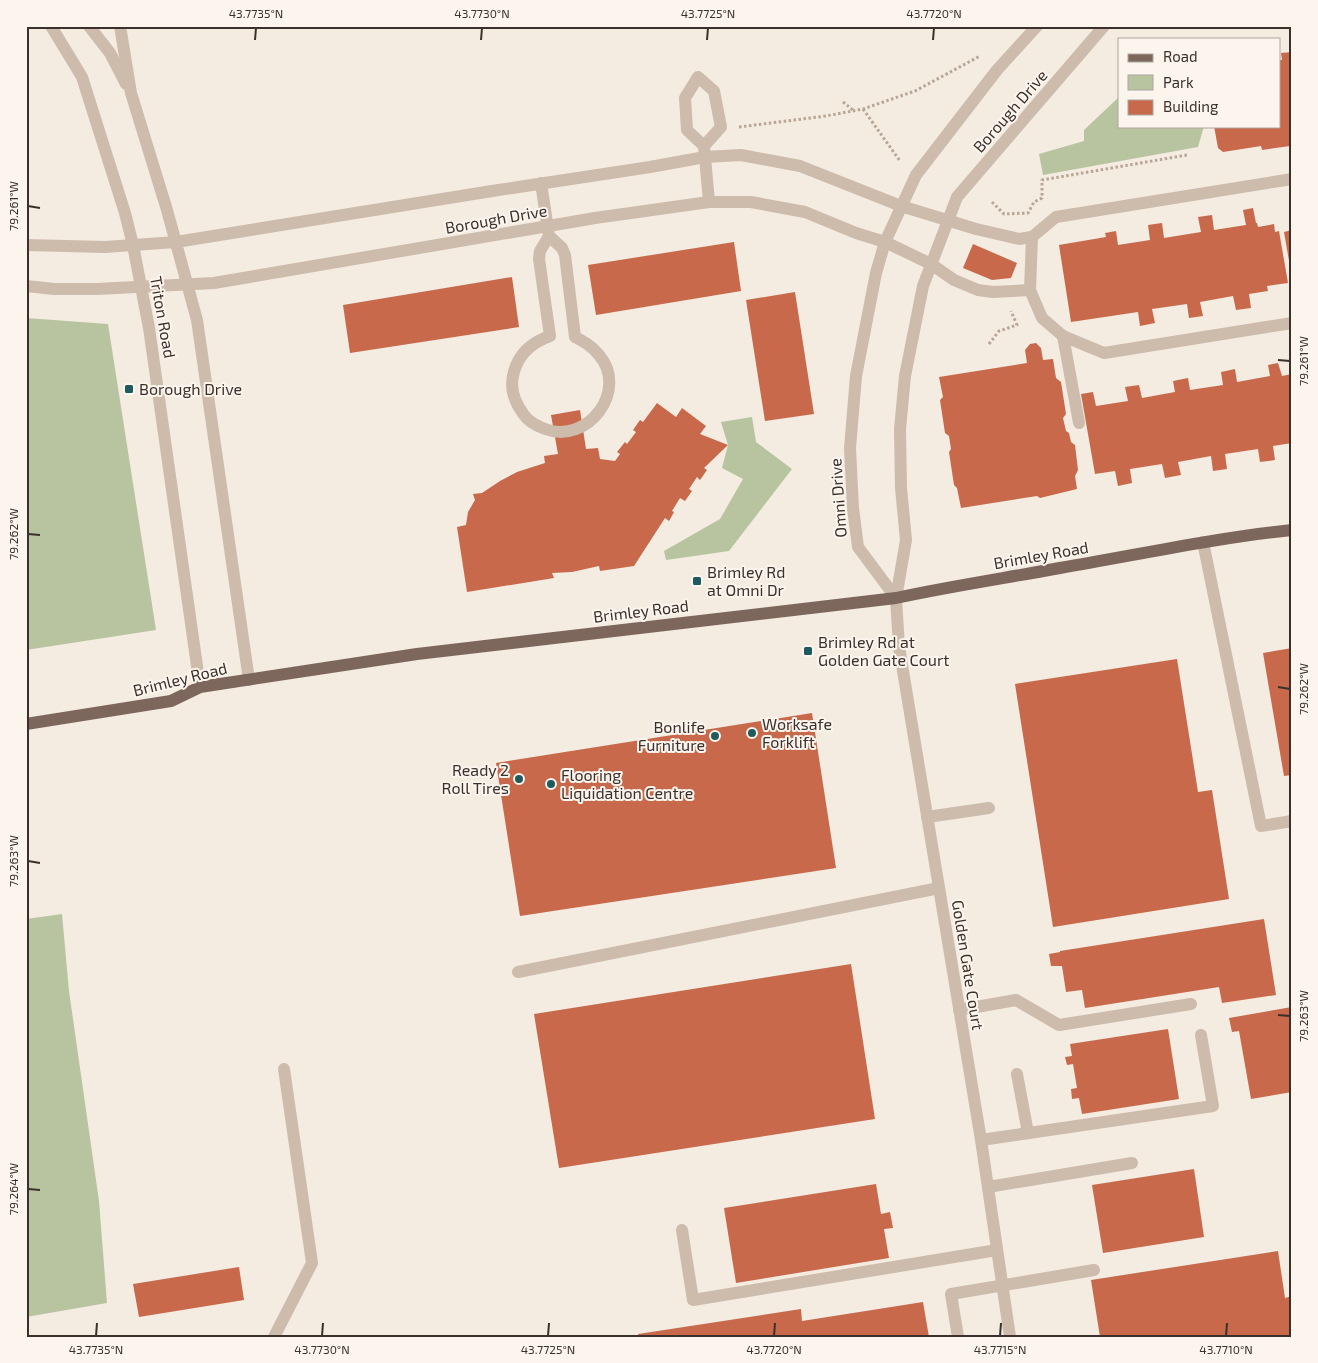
<svg xmlns="http://www.w3.org/2000/svg" width="1318" height="1363" viewBox="0 0 1318 1363" font-family="'Exo 2',sans-serif">
<rect width="100%" height="100%" fill="#f4ebe1"/>
<!-- green -->
<g fill="#b8c4a0">
<path d="M 1119,97 L 1119,126 L 1204,126 L 1198,147 L 1043,175 L 1039,154 L 1084,141 L 1084,130 Z"/>
<path d="M 26,318 L 108,324 L 156,630 L 26,650 Z"/>
<path d="M 752,417 L 756,442 L 792,469 L 729,551 L 666,560 L 664,551 L 720,519 L 743,479 L 722,468 L 728,445 L 721,422 Z"/>
<path d="M 62,914 L 69,991 L 99,1201 L 107,1303 L 26,1317 L 26,919 Z"/>
</g>
<!-- building -->
<g fill="#c8694b">
<path d="M 1292,52 L 1292,141 L 1290,141 L 1290,146 L 1262,150 L 1261,146 L 1223,152 L 1218,148 L 1214,126 L 1279,126 L 1279,60 L 1282,60 L 1281,53 Z"/>
<path d="M 1253,208 L 1256,223 L 1257,223 L 1258,227 L 1274,224 L 1275,232 L 1279,231 L 1288,283 L 1267,286 L 1268,291 L 1249,294 L 1251,308 L 1236,310 L 1233,296 L 1200,302 L 1203,316 L 1189,318 L 1187,304 L 1152,309 L 1155,323 L 1140,326 L 1138,312 L 1071,322 L 1059,245 L 1106,237 L 1105,233 L 1116,231 L 1118,245 L 1150,240 L 1148,225 L 1162,223 L 1164,238 L 1201,232 L 1198,217 L 1212,215 L 1214,230 L 1246,225 L 1243,210 Z"/>
<path d="M 1292,230 L 1292,272 L 1291,272 L 1284,232 Z"/>
<path d="M 734,242 L 741,291 L 596,315 L 588,265 Z"/>
<path d="M 973,244 L 1017,263 L 1011,278 L 992,280 L 963,268 Z"/>
<path d="M 512,277 L 519,327 L 350,353 L 343,305 Z"/>
<path d="M 795,292 L 814,414 L 765,421 L 746,300 Z"/>
<path d="M 1036,343 L 1041,348 L 1043,360 L 1053,359 L 1056,378 L 1061,382 L 1066,414 L 1063,418 L 1066,431 L 1069,433 L 1071,442 L 1075,445 L 1078,470 L 1075,476 L 1077,489 L 1040,498 L 1037,496 L 961,508 L 957,488 L 954,485 L 949,452 L 951,449 L 949,436 L 945,433 L 940,400 L 943,397 L 939,377 L 1027,363 L 1025,350 L 1030,344 Z"/>
<path d="M 1278,363 L 1282,376 L 1292,374 L 1292,443 L 1273,446 L 1275,460 L 1260,462 L 1258,449 L 1225,454 L 1227,469 L 1213,471 L 1211,456 L 1178,462 L 1181,475 L 1165,478 L 1162,464 L 1130,469 L 1132,483 L 1118,486 L 1115,471 L 1095,474 L 1081,394 L 1093,392 L 1096,406 L 1128,401 L 1125,387 L 1139,385 L 1142,398 L 1175,392 L 1173,381 L 1188,378 L 1190,390 L 1223,385 L 1221,372 L 1235,369 L 1237,382 L 1270,376 L 1268,365 Z"/>
<path d="M 657,403 L 676,417 L 682,408 L 706,426 L 700,434 L 728,445 L 704,468 L 707,470 L 700,480 L 697,477 L 689,489 L 692,491 L 685,501 L 680,498 L 672,511 L 674,512 L 669,521 L 665,518 L 634,566 L 600,571 L 599,566 L 572,572 L 552,573 L 554,578 L 467,592 L 457,527 L 466,525 L 468,512 L 475,500 L 473,494 L 482,493 L 500,481 L 517,472 L 545,463 L 544,456 L 558,454 L 551,415 L 580,410 L 586,449 L 598,448 L 600,459 L 615,461 L 620,454 L 617,452 L 625,442 L 627,444 L 636,432 L 633,430 L 640,420 L 643,422 Z"/>
<path d="M 1292,648 L 1292,775 L 1284,776 L 1263,653 Z"/>
<path d="M 1177,659 L 1198,792 L 1212,790 L 1229,899 L 1053,927 L 1015,684 Z"/>
<path d="M 812,713 L 836,868 L 520,916 L 496,763 Z"/>
<path d="M 1264,919 L 1276,995 L 1222,1003 L 1219,987 L 1085,1008 L 1082,990 L 1066,992 L 1062,966 L 1051,966 L 1049,954 L 1060,952 L 1060,951 Z"/>
<path d="M 851,964 L 875,1119 L 559,1168 L 534,1014 Z"/>
<path d="M 1292,1007 L 1292,1092 L 1251,1099 L 1239,1031 L 1232,1032 L 1229,1018 Z"/>
<path d="M 1168,1029 L 1179,1099 L 1082,1114 L 1079,1098 L 1072,1099 L 1071,1089 L 1077,1088 L 1073,1064 L 1067,1065 L 1065,1057 L 1072,1056 L 1070,1044 Z"/>
<path d="M 1194,1169 L 1204,1237 L 1103,1253 L 1092,1185 Z"/>
<path d="M 876,1184 L 881,1214 L 890,1212 L 893,1228 L 884,1229 L 889,1258 L 736,1283 L 724,1208 Z"/>
<path d="M 1278,1251 L 1285,1298 L 1292,1296 L 1292,1337 L 1100,1337 L 1091,1280 Z"/>
<path d="M 239,1267 L 244,1300 L 139,1317 L 133,1284 Z"/>
<path d="M 923,1302 L 929,1337 L 639,1337 L 638,1334 L 801,1309 L 802,1321 Z"/>
</g>
<g fill="none" stroke-linecap="round" stroke-linejoin="round">
<!-- path -->
<g stroke="#b9a596" stroke-width="3" stroke-dasharray="2.5 2.5" stroke-linecap="butt">
<path d="M 843,102 L 853,110"/>
<path d="M 863,109 L 900,161"/>
<path d="M 739,127 L 826,116 L 863,109 L 915,91 L 980,56"/>
<path d="M 992,202 L 1004,214 L 1028,213 L 1034,202 L 1042,198 L 1042,180 L 1187,155"/>
<path d="M 989,344 L 999,331 L 1017,325 L 1011,311"/>
</g>
<!-- minor -->
<g stroke="#cdbbac" stroke-width="12">
<path d="M 51,26 L 82,77 L 125,213 L 133,245 L 149,328 L 200,687"/>
<path d="M 89,26 L 110,53 L 126,84"/>
<path d="M 120,26 L 131,93 L 167,210 L 197,320 L 249,680"/>
<path d="M 704,146 L 721,127 L 714,91 L 698,77 L 685,98 L 687,130 L 704,146 L 709,202"/>
<path d="M 1292,179 L 1056,217 L 1032,237 L 1030,290 L 1042,318 L 1063,336 L 1104,353 L 1292,323"/>
<path d="M 541,183 L 549,236 L 540,251 L 539,259 L 550,336 C 530,343 517,355 513,376 C 510,390 515,403 524,415 C 529,422 537,426 545,429 C 588,445 629,390 599,355 C 592,346 584,342 575,337 L 565,255 L 562,248 L 549,236"/>
<path d="M 26,245 L 105,247 L 176,242 L 492,191 L 650,167 L 705,157 L 741,155 L 800,166 L 901,206 L 976,229 L 1019,239 L 1032,237"/>
<path d="M 26,286 L 54,289 L 97,289 L 214,283 L 595,218 L 709,202 L 751,202 L 805,212 L 856,233 L 885,242 L 931,264 L 954,280 L 978,290 L 993,292 L 1030,290"/>
<path d="M 1063,336 L 1079,423"/>
<path d="M 1203,542 L 1261,826 L 1292,821"/>
<path d="M 896,598 L 858,547 L 853,508 L 850,448 L 856,376 L 876,273 L 885,242 L 916,175 L 997,70 L 1037,26"/>
<path d="M 927,817 L 989,808"/>
<path d="M 518,972 L 939,888"/>
<path d="M 959,1010 L 1016,1000 L 1059,1025 L 1191,1004"/>
<path d="M 1017,1074 L 1028,1133"/>
<path d="M 981,1140 L 1213,1106 L 1201,1035"/>
<path d="M 988,1187 L 1132,1163"/>
<path d="M 682,1230 L 693,1300 L 997,1250"/>
<path d="M 274,1337 L 312,1263 L 284,1069"/>
<path d="M 958,1337 L 951,1294 L 1094,1270"/>
<path d="M 1010,1337 L 981,1140 L 899,647 L 896,598 L 906,540 L 901,488 L 900,429 L 905,376 L 923,286 L 957,197 L 1104,26"/>
</g>
<!-- major -->
<path stroke="#7d675c" stroke-width="12" d="M 26,724 L 171,701 L 200,687 L 417,654 L 896,598 C 951,586 1006,578 1060,568 C 1137,555 1214,538 1292,530"/>
</g>
<!-- ticks -->
<path fill="none" stroke="#3b302b" stroke-width="2" d="M 255,40 L 256,28M 481,40 L 482,28M 707,40 L 708,28M 933,40 L 934,28M 28,206 L 40,208M 1278,360 L 1290,361M 28,534 L 40,535M 1278,687 L 1290,689M 28,861 L 40,863M 1278,1015 L 1290,1016M 28,1189 L 40,1190M 96,1336 L 97,1323M 322,1336 L 323,1323M 548,1336 L 549,1323M 774,1336 L 775,1323M 1000,1336 L 1001,1323M 1226,1336 L 1227,1323"/>
<!-- markers -->
<g fill="#1f5a5e" stroke="#fbf5ee" stroke-width="2">
<rect x="124" y="384" width="10" height="10" rx="2.5"/>
<rect x="692" y="576" width="10" height="10" rx="2.5"/>
<rect x="803" y="646" width="10" height="10" rx="2.5"/>
<circle cx="752" cy="733" r="5"/>
<circle cx="715" cy="736" r="5"/>
<circle cx="519" cy="779" r="5"/>
<circle cx="551" cy="784" r="5"/>
</g>
<g text-anchor="middle" stroke-width="4" stroke-linejoin="round" paint-order="stroke">
<!-- street labels -->
<g font-size="16" fill="#3b302b" stroke="#fbf5ee">
<text transform="translate(1010 111) rotate(-49)" y="6">Borough Drive</text>
<text transform="translate(496 219) rotate(-10)" y="6">Borough Drive</text>
<text transform="translate(163 317) rotate(80)" y="6">Triton Road</text>
<text transform="translate(838 498) rotate(-94)" y="6">Omni Drive</text>
<text transform="translate(1041 555) rotate(-10)" y="6">Brimley Road</text>
<text transform="translate(641 611) rotate(-7)" y="6">Brimley Road</text>
<text transform="translate(180 679) rotate(-14)" y="6">Brimley Road</text>
<text transform="translate(968 965) rotate(81)" y="6">Golden Gate Court</text>
</g>
<!-- poi labels -->
<g font-size="16" fill="#3b302b" stroke="#fbf5ee" text-anchor="start">
<text x="139" y="395">Borough Drive</text>
<text x="707" y="578">Brimley Rd<tspan x="707" dy="18">at Omni Dr</tspan></text>
<text x="818" y="648">Brimley Rd at<tspan x="818" dy="18">Golden Gate Court</tspan></text>
<text x="762" y="730">Worksafe<tspan x="762" dy="18">Forklift</tspan></text>
<text x="705" y="733" text-anchor="end">Bonlife<tspan x="705" dy="18">Furniture</tspan></text>
<text x="509" y="776" text-anchor="end">Ready 2<tspan x="509" dy="18">Roll Tires</tspan></text>
<text x="561" y="781">Flooring<tspan x="561" dy="18">Liquidation Centre</tspan></text>
</g>
</g>
<!-- border -->
<rect width="1318" height="1363" fill="none" stroke="#fbf5ee" stroke-width="55"/>
<!-- legend -->
<rect x="1118" y="38" width="162" height="90" fill="#fbf5ee" stroke="#aea6a0"/>
<rect x="1128" y="54" width="25" height="8" fill="#7d675c" stroke="#aea6a0"/>
<text x="1163" y="62" font-size="15" fill="#3b302b">Road</text>
<rect x="1128" y="75" width="25" height="15" fill="#b8c4a0" stroke="#aea6a0"/>
<text x="1163" y="88" font-size="15" fill="#3b302b">Park</text>
<rect x="1128" y="100" width="25" height="15" fill="#c8694b" stroke="#aea6a0"/>
<text x="1163" y="112" font-size="15" fill="#3b302b">Building</text>
<rect x="28" y="28" width="1262" height="1308" fill="none" stroke="#3b302b" stroke-width="2"/>
<g font-size="12" text-anchor="middle" fill="#3b302b">
<text x="256" y="18">43.7735°N</text>
<text x="482" y="18">43.7730°N</text>
<text x="708" y="18">43.7725°N</text>
<text x="934" y="18">43.7720°N</text>
<text transform="translate(14 206) rotate(-90)" y="4">79.261°W</text>
<text transform="translate(1304 361) rotate(-90)" y="4">79.261°W</text>
<text transform="translate(14 534) rotate(-90)" y="4">79.262°W</text>
<text transform="translate(1304 689) rotate(-90)" y="4">79.262°W</text>
<text transform="translate(14 861) rotate(-90)" y="4">79.263°W</text>
<text transform="translate(1304 1016) rotate(-90)" y="4">79.263°W</text>
<text transform="translate(14 1189) rotate(-90)" y="4">79.264°W</text>
<text x="96" y="1354">43.7735°N</text>
<text x="322" y="1354">43.7730°N</text>
<text x="548" y="1354">43.7725°N</text>
<text x="774" y="1354">43.7720°N</text>
<text x="1000" y="1354">43.7715°N</text>
<text x="1226" y="1354">43.7710°N</text>
</g>
</svg>
